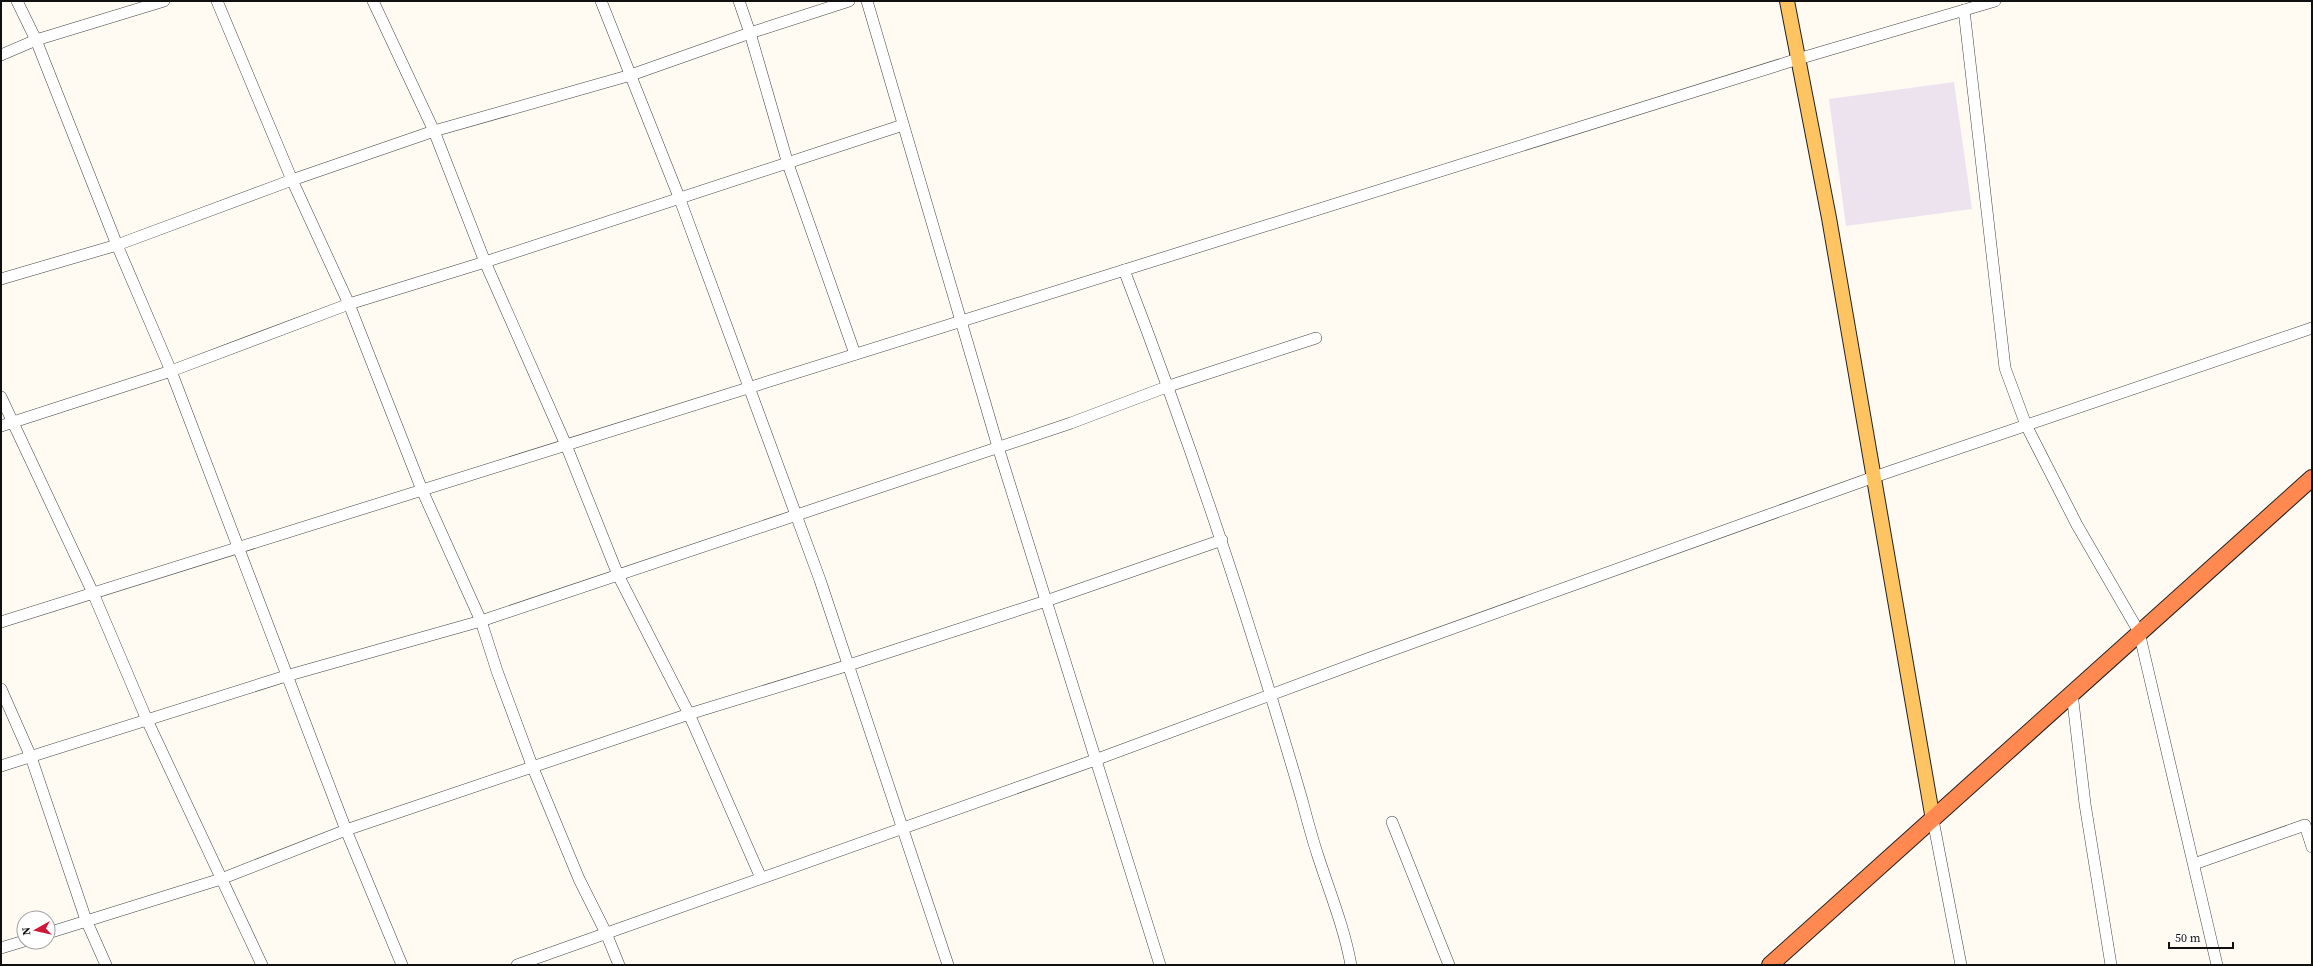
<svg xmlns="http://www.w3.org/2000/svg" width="2313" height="966" viewBox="0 0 2313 966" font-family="'Source Serif 4',serif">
<rect width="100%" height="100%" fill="#fffbf2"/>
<!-- industrial -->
<path fill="#ece3ef" d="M 1954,82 L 1972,209 L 1846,226 L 1829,99 Z"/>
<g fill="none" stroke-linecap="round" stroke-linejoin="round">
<defs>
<g id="minor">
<path d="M 17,1 L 36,40 L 117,245 L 171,371 L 346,830 L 402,965"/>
<path d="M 217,1 L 292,180 L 349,304 L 422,490 L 481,621 L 497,671 L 533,768 L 579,879 L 606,933 L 619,965"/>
<path d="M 373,1 L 434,131 L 485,262 L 566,445 L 618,575 L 689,714 L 761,878"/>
<path d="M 601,1 L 679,197 L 820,580 L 948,965"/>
<path d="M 739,1 L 750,33 L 788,164 L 855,354"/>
<path d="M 867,1 L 998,447 L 1160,965"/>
<path d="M 1964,10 L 2005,368 L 2026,425 L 2077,525 L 2139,632 L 2217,965"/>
<path d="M 1,55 L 36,40 L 164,1"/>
<path d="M 1124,270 C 1191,444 1250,621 1302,800 C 1307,819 1312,838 1318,856 C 1330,893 1344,927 1351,965"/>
<path d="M 1,279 L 117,245 L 292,180 L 434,131 L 631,75 L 750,33 L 849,1"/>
<path d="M 1,397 L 93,593 L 147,720 L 262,965"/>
<path d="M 1,426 L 171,371 L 349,304 L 485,262 L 903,125"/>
<path d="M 1,622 L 1798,59 L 1995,1"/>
<path d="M 1,689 L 31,757 L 86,920 L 106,965"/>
<path d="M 2072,693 L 2085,804 L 2111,965"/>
<path d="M 1,766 L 286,676 L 481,621 L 1071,423 L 1169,386 L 1316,338"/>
<path d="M 1933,820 L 1961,965"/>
<path d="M 1392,822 L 1449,965"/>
<path d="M 2194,864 L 2305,825 L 2312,847"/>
<path d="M 48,933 L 221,879 L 346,830 L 689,714 L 849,665 L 1046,601 L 1222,540"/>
<path d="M 1,948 L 24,941"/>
<path d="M 517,965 L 1095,760 L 1370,658 L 1874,477 L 2312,328"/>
</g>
<path id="major" d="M 1787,1 L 1829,218 L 1933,820"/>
<path id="highway" d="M 1770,965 L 2312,478"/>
</defs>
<!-- minor casing -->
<use href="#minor" stroke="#434343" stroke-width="12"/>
<!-- major casing -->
<use href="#major" stroke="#212121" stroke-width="16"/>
<!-- highway casing -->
<use href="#highway" stroke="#212121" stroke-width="18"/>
<!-- minor -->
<use href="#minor" stroke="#fff" stroke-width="11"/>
<!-- major -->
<use href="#major" stroke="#ffc462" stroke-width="14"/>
<!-- highway -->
<use href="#highway" stroke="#ff8950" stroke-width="16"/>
</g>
<!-- border -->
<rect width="2313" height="966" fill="none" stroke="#101010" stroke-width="4"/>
<!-- north arrow -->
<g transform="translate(36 930) rotate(262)"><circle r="19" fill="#ffffff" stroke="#9f9f9f"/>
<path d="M0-3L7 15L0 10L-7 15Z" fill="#d01738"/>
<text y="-6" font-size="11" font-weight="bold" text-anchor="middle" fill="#101010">N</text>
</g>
<!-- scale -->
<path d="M2169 942v6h64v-6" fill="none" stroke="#101010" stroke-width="2"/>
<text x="2175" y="942" font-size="12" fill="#101010" stroke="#ffffff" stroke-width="3" paint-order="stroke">50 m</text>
</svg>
